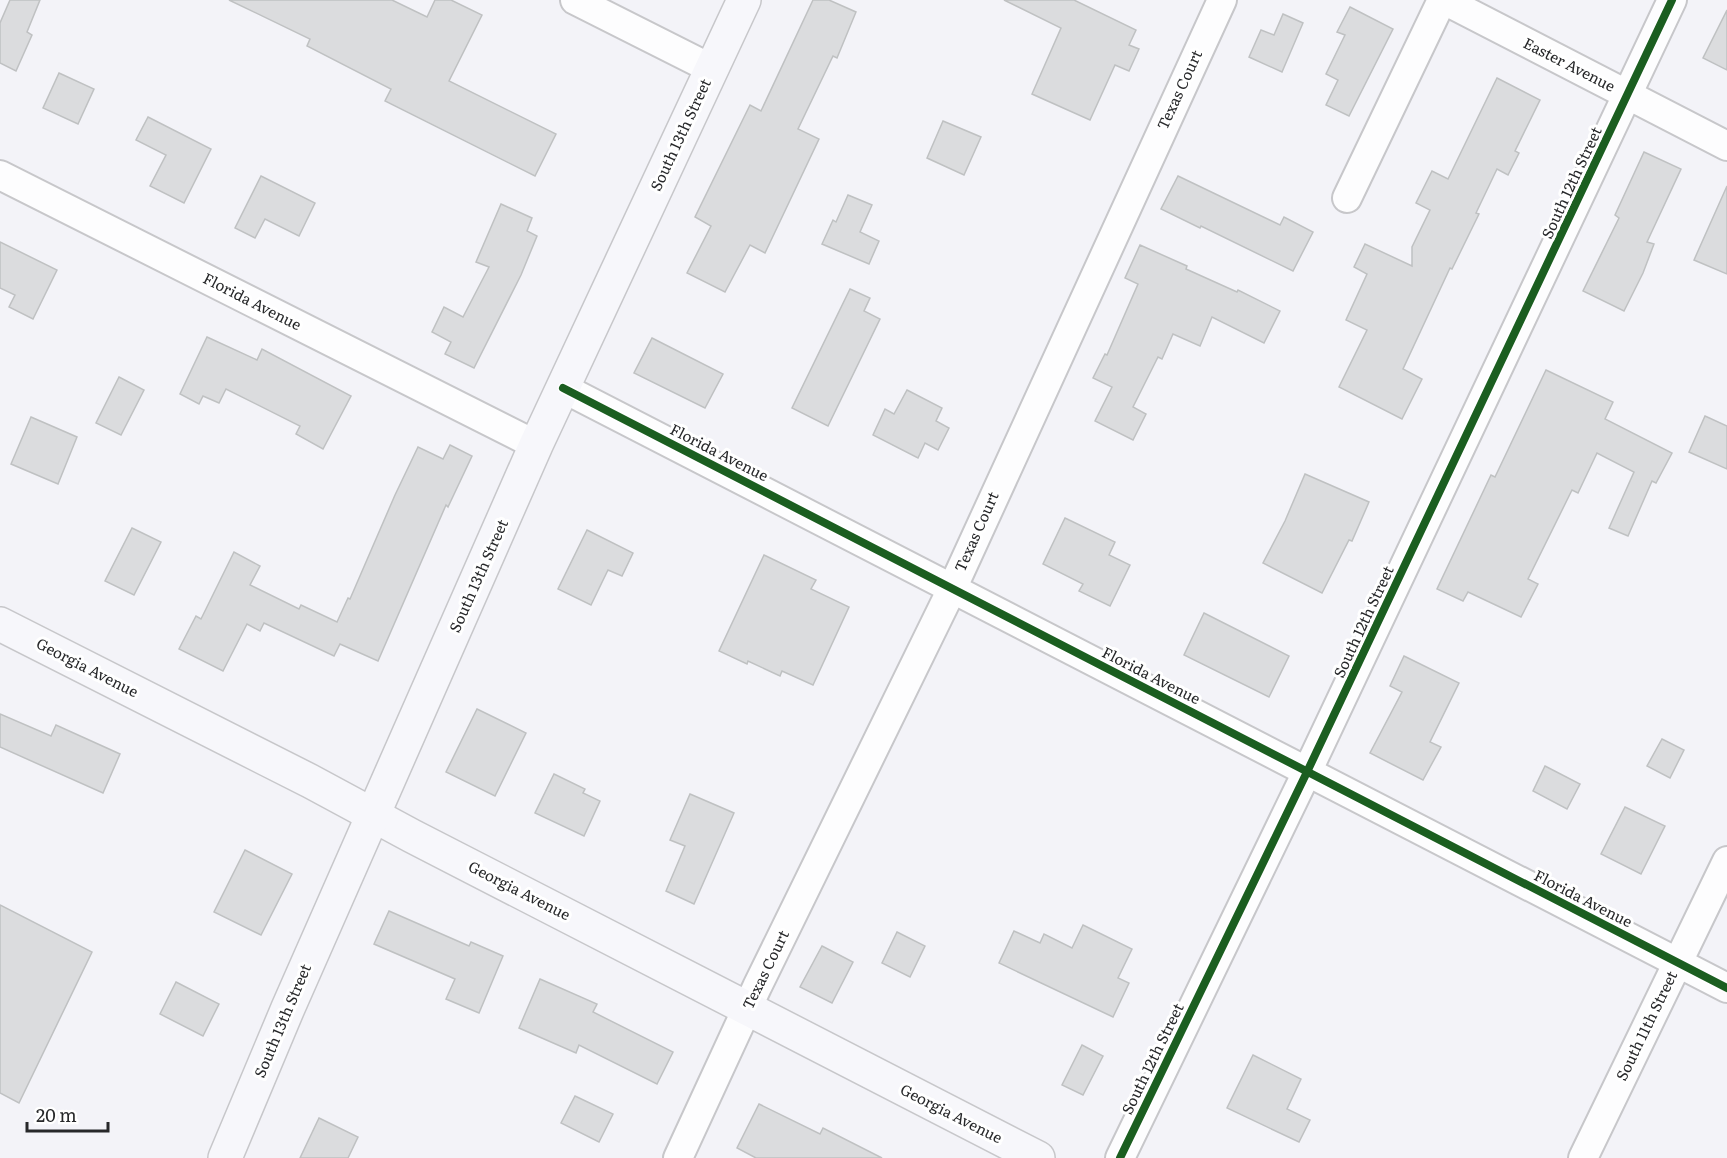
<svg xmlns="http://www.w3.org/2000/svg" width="1727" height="1158" viewBox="0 0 1727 1158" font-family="Literata,serif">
<rect width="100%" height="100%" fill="#f3f3f8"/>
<!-- building -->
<g fill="#dbdcde" stroke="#bfc1c2" stroke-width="1.5">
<path d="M 10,0 L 40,0 L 27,32 L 32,35 L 16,71 L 0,63 L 0,23 Z"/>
<path d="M 229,0 L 392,0 L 427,17 L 435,0 L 451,0 L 482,15 L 449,81 L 556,134 L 535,176 L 385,101 L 391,89 L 307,46 L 310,39 Z"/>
<path d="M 813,0 L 829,0 L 856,12 L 837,58 L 833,56 L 798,129 L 819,139 L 765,253 L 750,245 L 725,292 L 687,273 L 711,226 L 695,217 L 750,105 L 761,111 Z"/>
<path d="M 1004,0 L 1074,0 L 1136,30 L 1129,45 L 1139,49 L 1129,71 L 1115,65 L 1090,120 L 1032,94 L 1061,28 Z"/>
<path d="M 1350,7 L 1393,29 L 1349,116 L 1326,105 L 1338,80 L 1326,74 L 1345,35 L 1337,32 Z"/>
<path d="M 1727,10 L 1727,70 L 1703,58 Z"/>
<path d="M 1283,14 L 1303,23 L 1282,72 L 1249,57 L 1261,30 L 1274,35 Z"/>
<path d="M 59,73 L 94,89 L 78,124 L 43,108 Z"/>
<path d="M 1497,78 L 1540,100 L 1515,151 L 1519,153 L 1508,175 L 1497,169 L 1476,213 L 1479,214 L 1452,269 L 1450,268 L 1403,369 L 1422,379 L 1402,419 L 1339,387 L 1367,330 L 1346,320 L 1367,274 L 1354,267 L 1365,244 L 1412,266 L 1412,247 L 1430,210 L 1416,203 L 1432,171 L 1448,179 Z"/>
<path d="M 148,117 L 211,149 L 184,203 L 150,186 L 166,155 L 136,140 Z"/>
<path d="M 943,121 L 981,137 L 964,175 L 927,158 Z"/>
<path d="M 1644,152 L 1681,169 L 1647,242 L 1654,244 L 1643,273 L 1624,311 L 1583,291 L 1619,218 L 1615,215 Z"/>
<path d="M 261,176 L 315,203 L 299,236 L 265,219 L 255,238 L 235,228 Z"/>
<path d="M 1178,176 L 1280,225 L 1284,217 L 1313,232 L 1293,271 L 1201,226 L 1200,228 L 1161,209 Z"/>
<path d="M 1727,186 L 1727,274 L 1694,260 Z"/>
<path d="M 848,195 L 872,205 L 860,232 L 879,241 L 869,264 L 822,244 L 833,220 L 836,222 Z"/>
<path d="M 501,204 L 532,218 L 527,231 L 537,236 L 521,275 L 474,368 L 445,354 L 451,342 L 432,332 L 444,307 L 463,317 L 489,267 L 476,262 Z"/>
<path d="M 0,242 L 57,270 L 33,319 L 9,307 L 15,295 L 0,288 Z"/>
<path d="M 1140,245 L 1187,266 L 1186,269 L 1237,292 L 1238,290 L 1280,311 L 1264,343 L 1212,317 L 1200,346 L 1173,334 L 1162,359 L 1158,357 L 1133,407 L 1146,414 L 1133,440 L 1095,421 L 1112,387 L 1093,378 L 1105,354 L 1107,355 L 1138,284 L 1125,278 Z"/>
<path d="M 850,289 L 870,298 L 864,311 L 880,319 L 828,426 L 792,408 Z"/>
<path d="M 207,337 L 257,360 L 262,349 L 351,396 L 323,449 L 296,434 L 300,426 L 226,389 L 219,403 L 203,396 L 199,404 L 180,394 Z"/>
<path d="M 652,338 L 723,374 L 705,408 L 634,373 Z"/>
<path d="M 1546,370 L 1613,402 L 1605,419 L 1672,453 L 1656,483 L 1652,481 L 1628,536 L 1609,528 L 1634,472 L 1597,453 L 1578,493 L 1572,490 L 1528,579 L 1538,584 L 1521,617 L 1468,592 L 1463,601 L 1437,589 L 1491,475 L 1495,477 Z"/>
<path d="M 119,377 L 144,390 L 121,435 L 96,423 Z"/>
<path d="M 907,390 L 942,408 L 936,421 L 949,428 L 938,450 L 925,443 L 918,458 L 873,435 L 885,409 L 894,414 Z"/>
<path d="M 1705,416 L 1727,426 L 1727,469 L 1689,452 Z"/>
<path d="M 31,417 L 77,437 L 58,484 L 11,464 Z"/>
<path d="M 450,445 L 472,456 L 448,507 L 446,505 L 378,661 L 340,644 L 334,656 L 264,623 L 260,631 L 247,624 L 223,671 L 179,649 L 196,616 L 201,619 L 234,552 L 260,566 L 250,585 L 299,609 L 301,605 L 337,622 L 348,598 L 350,599 L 395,495 L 418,447 L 443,459 Z"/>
<path d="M 1305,474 L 1369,502 L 1352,541 L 1349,540 L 1322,593 L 1263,563 L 1285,521 Z"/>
<path d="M 1065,518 L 1115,542 L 1109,555 L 1130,565 L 1110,606 L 1079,591 L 1083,584 L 1043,564 Z"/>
<path d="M 132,528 L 161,542 L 134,595 L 105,581 Z"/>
<path d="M 587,530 L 633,553 L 622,576 L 608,570 L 591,605 L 558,589 Z"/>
<path d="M 764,555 L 816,580 L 811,589 L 849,607 L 813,685 L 782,671 L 780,676 L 748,661 L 747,664 L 719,651 Z"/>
<path d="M 1204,613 L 1289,656 L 1269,697 L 1184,655 Z"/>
<path d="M 1404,656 L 1459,683 L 1430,742 L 1441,747 L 1423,780 L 1370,753 L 1402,692 L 1390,686 Z"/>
<path d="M 477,709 L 526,733 L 495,796 L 446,772 Z"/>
<path d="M 0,714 L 51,736 L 56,725 L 120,754 L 103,793 L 0,747 Z"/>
<path d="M 1662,739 L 1684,750 L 1670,778 L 1647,766 Z"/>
<path d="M 1545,766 L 1580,784 L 1567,809 L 1533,791 Z"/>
<path d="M 554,774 L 585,789 L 583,793 L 600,801 L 584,836 L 535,813 Z"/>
<path d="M 690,794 L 734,813 L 694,904 L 666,891 L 685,846 L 670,840 Z"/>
<path d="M 1625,807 L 1665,826 L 1641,874 L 1601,854 Z"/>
<path d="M 245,850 L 292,874 L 261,935 L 214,912 Z"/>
<path d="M 0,905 L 92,952 L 19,1103 L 0,1093 Z"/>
<path d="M 389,911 L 469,946 L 471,942 L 503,956 L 479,1013 L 446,999 L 455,979 L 374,944 Z"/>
<path d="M 1083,925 L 1132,949 L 1118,978 L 1129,983 L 1113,1017 L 999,963 L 1014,931 L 1040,943 L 1044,934 L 1072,948 Z"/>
<path d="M 897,932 L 925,946 L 910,977 L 882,963 Z"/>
<path d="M 822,946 L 853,962 L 832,1003 L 800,987 Z"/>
<path d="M 540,979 L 597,1004 L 593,1012 L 673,1052 L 657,1084 L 579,1045 L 576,1053 L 519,1028 Z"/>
<path d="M 176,982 L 219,1004 L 203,1036 L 160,1014 Z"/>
<path d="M 1082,1045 L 1103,1056 L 1083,1095 L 1062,1085 Z"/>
<path d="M 1253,1055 L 1301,1079 L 1287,1109 L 1310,1120 L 1299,1142 L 1227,1108 Z"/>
<path d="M 575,1096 L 613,1114 L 599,1142 L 561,1123 Z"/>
<path d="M 759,1104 L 820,1134 L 823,1128 L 882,1158 L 756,1158 L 737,1148 Z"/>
<path d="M 319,1118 L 358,1137 L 348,1158 L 300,1158 Z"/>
</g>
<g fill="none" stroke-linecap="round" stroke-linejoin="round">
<defs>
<g id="street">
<path d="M 575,0 L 712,69"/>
<path d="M 1444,0 L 1727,146"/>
<path d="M 0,175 L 536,445"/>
<path d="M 1347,198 L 1442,0"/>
<path d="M 563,388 L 1727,988"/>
<path d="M 678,1158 L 757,987 L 952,589 L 1222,0"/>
<path d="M 1120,1158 L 1307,772 L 1672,0"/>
<path d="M 1583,1158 L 1727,861"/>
</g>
<g id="secondary">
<path d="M 0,624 L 310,781 L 412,836 L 1038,1158"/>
<path d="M 225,1158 L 288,1008 L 536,445 L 744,0"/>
</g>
</defs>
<!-- street casing -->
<use href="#street" stroke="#c7c7ca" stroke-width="32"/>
<!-- secondary casing -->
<use href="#secondary" stroke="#c7c7ca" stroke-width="36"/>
<!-- street -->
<use href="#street" stroke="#fdfdfe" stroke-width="28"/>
<!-- secondary -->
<use href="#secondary" stroke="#f7f7fb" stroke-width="33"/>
<defs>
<g id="cycleway">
<path d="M 563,388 L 1727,988"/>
<path d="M 1120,1158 L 1307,772 L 1672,0"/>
</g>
</defs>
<!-- cycleway casing -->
<use href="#cycleway" stroke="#fff" stroke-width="11"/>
<!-- cycleway -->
<use href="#cycleway" stroke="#1b5e20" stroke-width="8"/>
</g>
<g text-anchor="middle" stroke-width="6" stroke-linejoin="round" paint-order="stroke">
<!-- street labels -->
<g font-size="15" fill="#27282a" stroke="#fff">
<text transform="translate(1569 65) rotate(27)" y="5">Easter Avenue</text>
<text transform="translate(1180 90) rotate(-65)" y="5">Texas Court</text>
<text transform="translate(681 135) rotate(-65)" y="5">South 13th Street</text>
<text transform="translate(1572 183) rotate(-65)" y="5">South 12th Street</text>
<text transform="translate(252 302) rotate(27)" y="5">Florida Avenue</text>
<text transform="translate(719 453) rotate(27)" y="5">Florida Avenue</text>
<text transform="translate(977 532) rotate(-66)" y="5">Texas Court</text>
<text transform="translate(479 576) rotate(-66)" y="5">South 13th Street</text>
<text transform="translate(1364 622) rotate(-65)" y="5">South 12th Street</text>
<text transform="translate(87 668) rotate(27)" y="5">Georgia Avenue</text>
<text transform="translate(1151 676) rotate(27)" y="5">Florida Avenue</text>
<text transform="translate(519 891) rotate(27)" y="5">Georgia Avenue</text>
<text transform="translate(1583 899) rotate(27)" y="5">Florida Avenue</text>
<text transform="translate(766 970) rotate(-64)" y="5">Texas Court</text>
<text transform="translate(283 1021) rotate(-67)" y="5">South 13th Street</text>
<text transform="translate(1647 1026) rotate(-64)" y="5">South 11th Street</text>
<text transform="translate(1153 1059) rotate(-64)" y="5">South 12th Street</text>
<text transform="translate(951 1114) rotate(27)" y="5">Georgia Avenue</text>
</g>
</g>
<!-- scale -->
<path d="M27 1122v9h81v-9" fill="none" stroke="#27282a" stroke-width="3"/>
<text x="36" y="1122" font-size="18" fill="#27282a" stroke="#ffffff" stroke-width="4.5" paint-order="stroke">20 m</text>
</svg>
